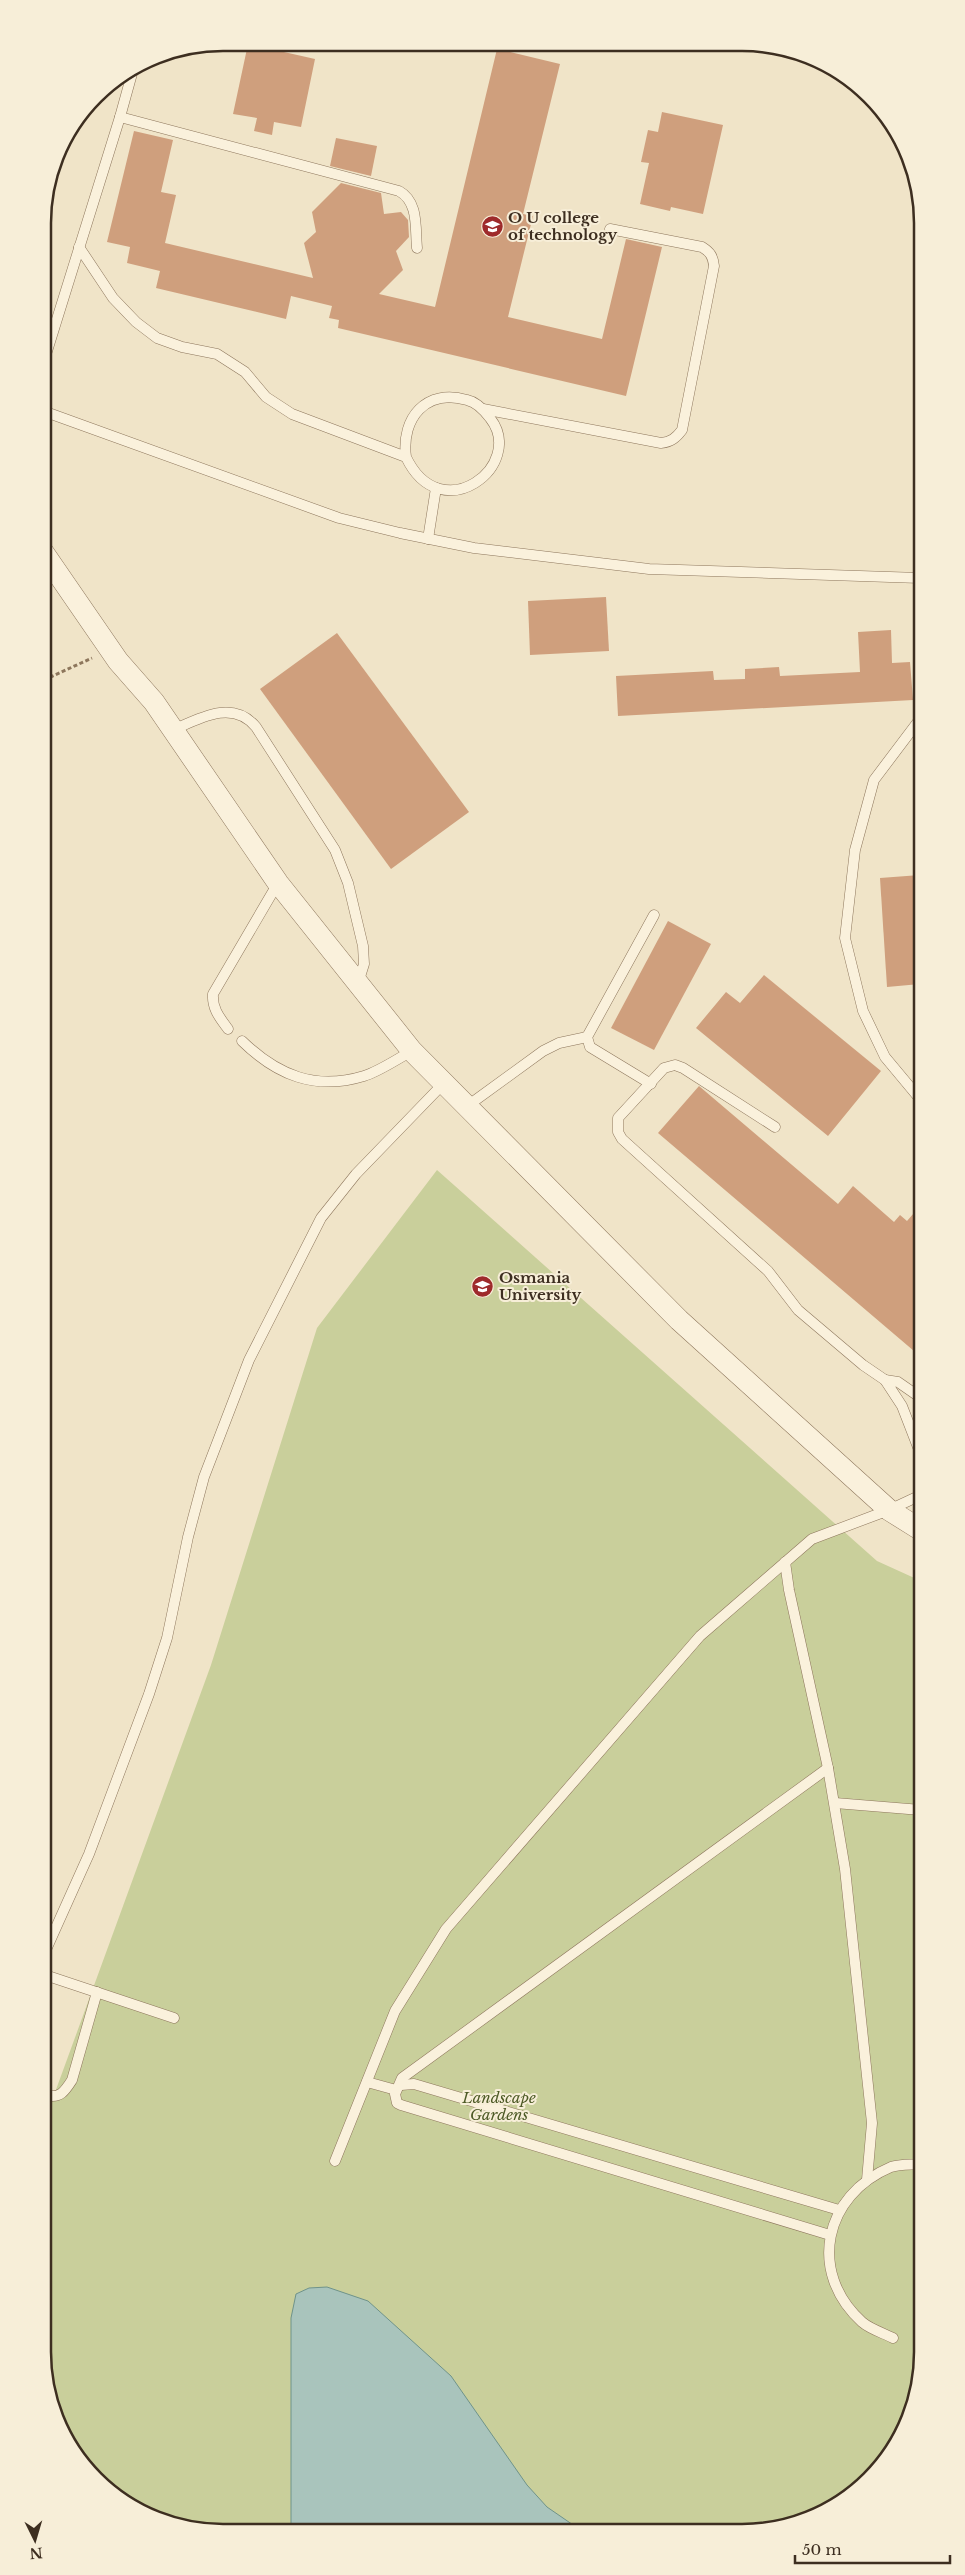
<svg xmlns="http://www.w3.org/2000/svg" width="965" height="2575" viewBox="0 0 965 2575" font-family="'Libre Baskerville',serif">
<rect width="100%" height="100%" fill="#f0e4c8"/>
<!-- green -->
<path fill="#c9cf9b" d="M 437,1170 L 877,1561 L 921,1581 L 922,2363 L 909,2420 L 878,2471 L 832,2508 L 777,2529 L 189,2529 L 143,2514 L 96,2480 L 67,2442 L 46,2387 L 46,2117 L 211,1665 L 317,1328 Z"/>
<!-- water -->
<path fill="#a9c4bc" stroke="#6f938a" d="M 327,2287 L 368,2301 L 451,2376 L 527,2485 L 547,2507 L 579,2529 L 291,2529 L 291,2318 L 296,2294 L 309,2288 Z"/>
<!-- building -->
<g fill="#cf9f7d">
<path d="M 248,44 L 315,59 L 301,127 L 274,122 L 272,135 L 254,131 L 257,118 L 233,114 Z"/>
<path d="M 497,49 L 560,64 L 523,214 L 533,216 L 508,317 L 602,339 L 626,239 L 662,247 L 626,396 L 338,328 L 339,320 L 329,318 L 332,306 L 291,296 L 286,319 L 156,288 L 160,271 L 127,263 L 130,247 L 107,242 L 134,131 L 173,140 L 161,192 L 176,195 L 165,243 L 313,278 L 304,243 L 316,232 L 312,212 L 341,183 L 381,193 L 384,214 L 401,212 L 408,220 L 409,237 L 396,251 L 403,270 L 379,294 L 435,307 Z"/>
<path d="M 662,112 L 723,125 L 703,214 L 671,207 L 670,211 L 640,204 L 649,163 L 641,162 L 648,130 L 658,132 Z"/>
<path d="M 336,138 L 377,146 L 371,176 L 330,166 Z"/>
<path d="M 606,597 L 609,651 L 530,655 L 528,601 Z"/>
<path d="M 891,630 L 892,663 L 910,662 L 913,700 L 618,716 L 616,676 L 713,671 L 714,680 L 745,679 L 745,669 L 779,667 L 780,676 L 860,672 L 858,632 Z"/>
<path d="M 337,633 L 469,812 L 391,869 L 260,689 Z"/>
<path d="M 920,875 L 920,984 L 887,987 L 880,878 Z"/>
<path d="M 668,921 L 711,944 L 654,1050 L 611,1028 Z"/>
<path d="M 764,975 L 881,1071 L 828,1136 L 696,1028 L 726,992 L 740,1003 Z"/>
<path d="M 699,1086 L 838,1204 L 853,1186 L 894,1222 L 900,1215 L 907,1221 L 920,1206 L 921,1357 L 658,1133 Z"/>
</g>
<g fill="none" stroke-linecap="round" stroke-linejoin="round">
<defs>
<g id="service">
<path d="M 120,117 L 133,70"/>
<path d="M 79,247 L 113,298 L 136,322 L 157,338 L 182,347 L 217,354 L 245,372 L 266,397 L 292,414 L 406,457 C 441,531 527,465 490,418 C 484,410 477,402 467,400 C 426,388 401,418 406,457"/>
<path d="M 43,364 L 120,117 L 399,191 C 419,202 415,228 417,248"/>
<path d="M 483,409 L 661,443 C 671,442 676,438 682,430 L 714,266 C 713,256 710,252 702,247 L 610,229"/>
<path d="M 43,411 L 339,518 L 400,533 L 474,548 L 649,569 L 920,578"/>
<path d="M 428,539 L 436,488"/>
<path d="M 920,719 L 874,780 L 855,850 L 845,938 L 863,1011 L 885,1057 L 920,1099"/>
<path d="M 173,730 C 200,718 233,699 256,727 L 335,850 L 348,883 L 363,946 L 364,964 L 358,983"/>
<path d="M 228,1029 C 220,1018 212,1009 213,994 L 278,883"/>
<path d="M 242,1041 C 277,1075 315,1091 364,1076 C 380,1071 397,1059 412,1051"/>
<path d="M 651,1084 L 590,1047 L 587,1037 L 654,915"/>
<path d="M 466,1107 L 543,1051 L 559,1043 L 587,1037"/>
<path d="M 775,1127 L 683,1068 L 675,1065 L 664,1068 L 618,1118 L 618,1132 L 622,1139 L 768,1271 L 798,1310 L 863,1365 L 885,1380 L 902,1406 L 921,1455"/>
<path d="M 885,1380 L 898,1382 L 921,1398"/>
<path d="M 785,1562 L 789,1590 L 828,1768 L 845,1869 L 872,2123 L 867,2180"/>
<path d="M 828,1768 L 402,2078 L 395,2094 L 397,2103 L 401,2105 L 830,2235"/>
<path d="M 835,1803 L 921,1810"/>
<path d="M 45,1952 L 89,1854 L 149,1694 L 167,1638 L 188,1537 L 204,1477 L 249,1360 L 321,1218 L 356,1174 L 443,1084"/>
<path d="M 45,1975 L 174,2018"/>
<path d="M 367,2082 L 396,2090"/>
<path d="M 401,2085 L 414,2084 L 839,2210"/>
<path d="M 46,2095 C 60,2099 65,2091 72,2080 L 97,1992"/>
<path d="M 335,2161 L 395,2011 L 446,1929 L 700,1636 L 812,1539 L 889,1510 L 921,1495"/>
<path d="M 893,2338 C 883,2333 870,2329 862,2322 C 807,2272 824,2195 891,2167 C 900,2164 912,2165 922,2164"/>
</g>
<path id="minor" d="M 43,552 L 118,661 L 154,702 L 278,883 L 412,1051 L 679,1320 L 889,1510 L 921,1530"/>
</defs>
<!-- service casing -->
<use href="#service" stroke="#8d765c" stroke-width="11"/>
<!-- minor casing -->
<use href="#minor" stroke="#8d765c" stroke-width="22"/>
<!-- path -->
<path stroke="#8d765c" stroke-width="3" stroke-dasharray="4 2.5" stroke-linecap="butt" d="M 44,680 L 92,658"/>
<!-- service -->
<use href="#service" stroke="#faf1dc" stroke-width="10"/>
<!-- minor -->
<use href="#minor" stroke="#faf1dc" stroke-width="21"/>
</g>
<!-- icons -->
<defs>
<symbol id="university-disc" viewBox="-11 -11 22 22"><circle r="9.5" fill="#9e2a2b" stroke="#f7eed8"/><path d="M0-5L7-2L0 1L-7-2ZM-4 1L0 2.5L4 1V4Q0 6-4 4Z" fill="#fff"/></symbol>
</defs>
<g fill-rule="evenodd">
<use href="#university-disc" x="480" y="214" width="25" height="25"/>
<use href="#university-disc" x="470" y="1274" width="25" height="25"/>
</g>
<g text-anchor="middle" stroke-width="4" stroke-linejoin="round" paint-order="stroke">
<!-- poi labels -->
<g font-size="15" font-weight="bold" fill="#3d2e20" stroke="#f7eed8" text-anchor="start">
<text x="508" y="223">O U college<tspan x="508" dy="17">of technology</tspan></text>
<text x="499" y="1283">Osmania<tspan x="499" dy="17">University</tspan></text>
</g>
<!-- park labels -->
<g font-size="15" font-style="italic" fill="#4d5a26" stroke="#f7eed8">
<text x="499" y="2103">Landscape<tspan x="499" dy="17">Gardens</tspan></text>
</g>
</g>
<!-- crop -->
<path d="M0 0H965V2575H0ZM223 51H742A172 172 0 0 1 914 223V2352A172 172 0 0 1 742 2524H223A172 172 0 0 1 51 2352V223A172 172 0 0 1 223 51Z" fill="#f7eed8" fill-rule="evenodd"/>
<path fill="none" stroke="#3d2e20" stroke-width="2.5" d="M223 51H742A172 172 0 0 1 914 223V2352A172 172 0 0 1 742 2524H223A172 172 0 0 1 51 2352V223A172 172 0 0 1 223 51Z"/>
<!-- north arrow -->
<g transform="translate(35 2540) rotate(175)" stroke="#f7eed8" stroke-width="4" paint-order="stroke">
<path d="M0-4L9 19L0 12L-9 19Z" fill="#3d2e20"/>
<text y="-8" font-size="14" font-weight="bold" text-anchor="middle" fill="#3d2e20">N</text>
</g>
<!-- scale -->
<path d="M795 2555v8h155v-8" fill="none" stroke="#3d2e20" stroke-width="2.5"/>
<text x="802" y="2555" font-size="15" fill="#3d2e20" stroke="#f7eed8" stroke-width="4" paint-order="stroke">50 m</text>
</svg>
